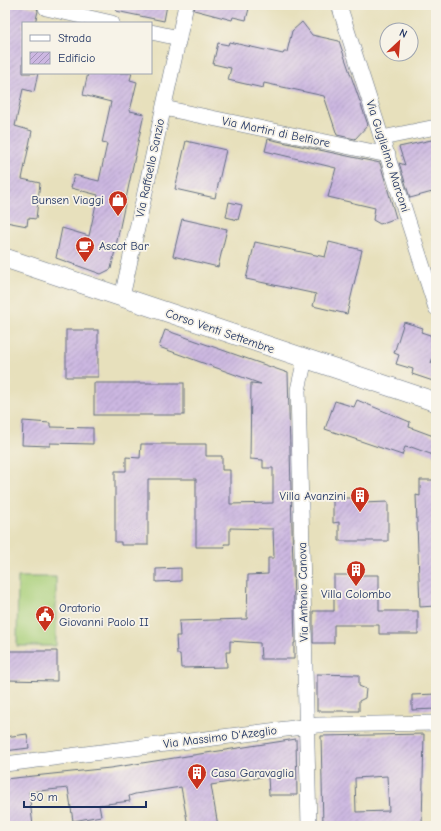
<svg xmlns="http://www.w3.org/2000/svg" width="441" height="831" viewBox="0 0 441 831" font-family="'Comic Neue',sans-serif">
<defs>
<pattern id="building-hatch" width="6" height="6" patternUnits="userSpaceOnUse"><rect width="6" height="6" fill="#ccb7e1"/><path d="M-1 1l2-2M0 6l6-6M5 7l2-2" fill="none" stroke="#a595ba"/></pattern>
</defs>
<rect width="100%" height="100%" fill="#f7f3e8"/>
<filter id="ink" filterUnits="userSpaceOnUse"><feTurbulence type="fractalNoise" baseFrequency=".025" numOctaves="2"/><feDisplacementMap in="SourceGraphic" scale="8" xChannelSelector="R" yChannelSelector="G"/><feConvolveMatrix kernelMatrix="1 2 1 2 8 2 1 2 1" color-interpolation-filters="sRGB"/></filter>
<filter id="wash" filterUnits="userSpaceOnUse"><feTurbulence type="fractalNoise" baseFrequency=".012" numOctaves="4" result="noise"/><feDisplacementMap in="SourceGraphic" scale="16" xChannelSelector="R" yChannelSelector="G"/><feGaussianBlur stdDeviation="0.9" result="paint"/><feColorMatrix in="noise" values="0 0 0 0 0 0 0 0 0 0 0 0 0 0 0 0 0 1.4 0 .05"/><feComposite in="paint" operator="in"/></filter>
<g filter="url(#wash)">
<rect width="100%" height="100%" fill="#e7e0bc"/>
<!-- pitch -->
<path fill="#aad07b" stroke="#62806c" d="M 18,577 L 56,577 L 56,646 L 17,646 Z"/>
<g id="blocks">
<!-- building -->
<g fill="url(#building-hatch)" fill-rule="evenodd">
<path d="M 5,5 L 22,5 L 37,8 L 38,11 L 35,23 L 23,23 L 23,73 L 38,73 L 34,92 L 23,89 L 15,126 L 32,131 L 22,179 L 40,183 L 36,219 L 28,218 L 27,226 L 6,222 L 8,212 L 5,208 L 5,204 L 10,176 L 5,175 Z"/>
<path d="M 117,5 L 167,5 L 164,21 L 116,11 Z"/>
<path d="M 195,5 L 250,5 L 246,20 L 233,17 L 232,20 L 194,10 Z"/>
<path d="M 302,22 L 312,35 L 339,41 L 368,125 L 355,139 L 337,135 L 324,96 L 264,83 L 263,88 L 228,80 L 231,68 L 213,64 L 218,43 L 228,45 L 229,42 L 283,54 L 284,52 L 287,52 L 292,31 Z"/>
<path d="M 88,73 L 132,73 L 130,80 L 137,82 L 130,111 L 144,114 L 111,269 L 101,274 L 56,258 L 62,228 L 89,236 L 98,195 L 71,188 L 74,175 L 99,181 L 107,144 L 102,143 L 111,102 L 83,95 Z"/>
<path d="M 268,139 L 380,163 L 396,218 L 380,224 L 373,220 L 375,208 L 328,197 L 336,168 L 265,151 Z"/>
<path d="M 436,139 L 436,163 L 432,164 L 436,191 L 410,198 L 399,163 L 405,165 L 399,147 Z"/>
<path d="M 186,141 L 226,150 L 215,198 L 175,189 Z"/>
<path d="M 229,202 L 242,205 L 238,220 L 226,217 Z"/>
<path d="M 182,219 L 227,229 L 218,267 L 173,256 Z"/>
<path d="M 255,242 L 325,257 L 329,242 L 362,250 L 347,314 L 313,306 L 316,294 L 246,279 Z"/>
<path d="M 404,322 L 423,328 L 421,332 L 430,335 L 436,347 L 431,363 L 436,365 L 436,382 L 412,374 L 413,369 L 396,364 L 399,355 L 394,353 Z"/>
<rect x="66" y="330" width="32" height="47"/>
<path d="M 165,330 L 288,373 L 295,643 L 294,643 L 294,659 L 261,659 L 260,643 L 230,641 L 230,652 L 226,652 L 227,667 L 181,668 L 180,654 L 177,654 L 176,636 L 180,636 L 179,621 L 247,619 L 248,575 L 268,574 L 268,558 L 274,558 L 273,529 L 230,528 L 230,544 L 224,544 L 225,547 L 196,547 L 196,479 L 148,479 L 148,545 L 121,545 L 121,542 L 115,542 L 115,471 L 126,471 L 126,457 L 140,458 L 141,444 L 206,444 L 206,456 L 222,456 L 222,470 L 230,470 L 230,504 L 273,503 L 273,468 L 263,468 L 263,460 L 250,459 L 251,383 L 261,384 L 159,347 Z"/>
<rect x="94" y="383" width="90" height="32"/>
<path d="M 357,400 L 410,422 L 409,427 L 436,437 L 436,456 L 411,447 L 410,448 L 405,447 L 402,455 L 325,429 L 335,401 L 354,407 Z"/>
<path d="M 23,421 L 50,423 L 50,427 L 93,428 L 93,444 L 50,443 L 50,446 L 22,445 Z"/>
<path d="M 420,480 L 436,480 L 436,567 L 434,567 L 435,606 L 420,607 L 416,495 L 420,496 Z"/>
<path d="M 333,498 L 362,498 L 362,503 L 388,502 L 388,541 L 339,541 L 339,522 L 333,523 Z"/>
<path d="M 181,568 L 181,581 L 156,582 L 156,569 Z"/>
<path d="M 334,575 L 379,575 L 379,611 L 418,611 L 418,634 L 379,634 L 379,625 L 334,625 L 334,643 L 313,643 L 313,611 L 334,611 Z"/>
<path d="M 5,651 L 57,651 L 57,681 L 5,680 Z"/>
<path d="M 317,674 L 359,675 L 359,686 L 366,689 L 365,698 L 359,701 L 359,711 L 317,711 Z"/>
<path d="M 436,694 L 436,709 L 412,710 L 412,695 Z"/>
<path d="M 27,734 L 29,748 L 5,751 L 5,737 Z"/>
<path d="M 424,734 L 422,826 L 323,826 L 321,736 ZM 387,776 L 389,811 L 356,812 L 355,778 Z"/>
<path d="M 296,739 L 297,795 L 269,795 L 268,776 L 211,785 L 218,826 L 188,826 L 181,787 L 135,794 L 129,796 L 130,801 L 99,805 L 101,816 L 73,821 L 68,788 L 29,792 L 33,826 L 5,826 L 5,779 L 110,768 Z"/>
</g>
</g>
</g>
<g filter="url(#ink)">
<use href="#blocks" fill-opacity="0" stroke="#626d7f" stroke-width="1"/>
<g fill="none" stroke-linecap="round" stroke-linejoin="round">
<defs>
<g id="minor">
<path d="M 339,5 L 436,308"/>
<path d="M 46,8 L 112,23"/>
<path d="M 151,32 L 179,38"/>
<path d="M 164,108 L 388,155"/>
<path d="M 382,138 L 436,127"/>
<path d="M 122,297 L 186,5"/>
<path d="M 305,359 L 298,390 L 309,826"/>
<path d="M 5,764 L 318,725 L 436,723"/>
</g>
<path id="tertiary" d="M 5,258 L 436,402"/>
</defs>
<!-- minor casing -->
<use href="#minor" stroke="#626d7f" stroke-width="16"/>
<!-- tertiary casing -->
<use href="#tertiary" stroke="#626d7f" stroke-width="20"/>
<!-- minor -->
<use href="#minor" stroke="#fff" stroke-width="15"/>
<!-- tertiary -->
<use href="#tertiary" stroke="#fff" stroke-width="19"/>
</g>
</g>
<!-- icons -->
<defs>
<symbol id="shop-pin" viewBox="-11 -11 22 30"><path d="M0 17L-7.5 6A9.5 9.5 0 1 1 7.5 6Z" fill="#c8321e" stroke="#f7f3e8"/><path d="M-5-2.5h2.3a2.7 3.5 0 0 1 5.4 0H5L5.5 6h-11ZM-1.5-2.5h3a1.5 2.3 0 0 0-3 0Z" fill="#fff"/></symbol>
<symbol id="cafe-pin" viewBox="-11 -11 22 30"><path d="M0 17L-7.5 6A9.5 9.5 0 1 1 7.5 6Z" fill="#c8321e" stroke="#f7f3e8"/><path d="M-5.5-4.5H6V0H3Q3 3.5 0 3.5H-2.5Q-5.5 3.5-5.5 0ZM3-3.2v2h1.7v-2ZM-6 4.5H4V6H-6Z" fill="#fff"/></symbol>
<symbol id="building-pin" viewBox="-11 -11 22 30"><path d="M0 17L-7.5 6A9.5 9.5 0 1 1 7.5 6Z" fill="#c8321e" stroke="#f7f3e8"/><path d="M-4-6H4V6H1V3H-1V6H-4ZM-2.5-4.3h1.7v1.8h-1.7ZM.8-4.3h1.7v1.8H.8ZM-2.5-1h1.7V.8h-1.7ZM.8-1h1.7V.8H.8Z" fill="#fff"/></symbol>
<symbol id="civic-pin" viewBox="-11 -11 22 30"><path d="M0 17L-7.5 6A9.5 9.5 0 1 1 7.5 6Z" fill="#c8321e" stroke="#f7f3e8"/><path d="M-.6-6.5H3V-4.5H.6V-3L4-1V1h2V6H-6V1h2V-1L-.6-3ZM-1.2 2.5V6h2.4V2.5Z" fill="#fff"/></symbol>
</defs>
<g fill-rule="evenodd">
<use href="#shop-pin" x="107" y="189" width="22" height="30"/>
<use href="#cafe-pin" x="74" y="235" width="22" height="30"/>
<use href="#building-pin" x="349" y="485" width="22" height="30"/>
<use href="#building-pin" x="345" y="559" width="22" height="30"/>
<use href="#civic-pin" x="34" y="604" width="22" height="30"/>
<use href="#building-pin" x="186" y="762" width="22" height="30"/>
</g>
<g text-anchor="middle" stroke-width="3.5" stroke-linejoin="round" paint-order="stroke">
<!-- street labels -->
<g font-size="12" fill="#1b2f5e" stroke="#f7f3e8">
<text transform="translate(276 132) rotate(12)" y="4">Via Martiri di Belfiore</text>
<text transform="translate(388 156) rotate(72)" y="4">Via Guglielmo Marconi</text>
<text transform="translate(150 168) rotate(-78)" y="4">Via Raffaello Sanzio</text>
<text transform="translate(220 331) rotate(19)" y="4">Corso Venti Settembre</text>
<text transform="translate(303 592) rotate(-91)" y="4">Via Antonio Canova</text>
<text transform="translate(220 737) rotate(-7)" y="4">Via Massimo D'Azeglio</text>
</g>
<!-- poi labels -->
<g font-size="12" fill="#1b2f5e" stroke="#f7f3e8" text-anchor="start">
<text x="104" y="204" text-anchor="end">Bunsen Viaggi</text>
<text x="99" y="250">Ascot Bar</text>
<text x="346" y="500" text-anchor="end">Villa Avanzini</text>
<text x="356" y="598" text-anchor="middle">Villa Colombo</text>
<text x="59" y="612">Oratorio<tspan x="59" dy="14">Giovanni Paolo II</tspan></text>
<text x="211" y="777">Casa Garavaglia</text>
</g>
</g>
<!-- margin -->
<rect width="441" height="831" fill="none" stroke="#f7f3e8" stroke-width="20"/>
<!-- legend -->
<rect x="22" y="22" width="130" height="52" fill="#f7f3e8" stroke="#9fa5b1"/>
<rect x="30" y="35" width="20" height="6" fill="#ffffff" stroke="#9fa5b1"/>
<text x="58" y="42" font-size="12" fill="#1b2f5e">Strada</text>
<rect x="30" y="52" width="20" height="12" fill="url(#building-hatch)" stroke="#9fa5b1"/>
<text x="58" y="62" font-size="12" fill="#1b2f5e">Edificio</text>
<!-- north arrow -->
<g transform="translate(399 42) rotate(26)"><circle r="19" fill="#f7f3e8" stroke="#9fa5b1"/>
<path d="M0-3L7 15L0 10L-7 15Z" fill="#c8321e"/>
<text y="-6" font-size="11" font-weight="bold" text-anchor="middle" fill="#1b2f5e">N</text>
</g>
<!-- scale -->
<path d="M24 801v6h122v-6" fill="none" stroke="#1b2f5e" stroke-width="2"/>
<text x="30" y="801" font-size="12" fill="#1b2f5e" stroke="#f7f3e8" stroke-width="3" paint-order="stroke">50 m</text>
</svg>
